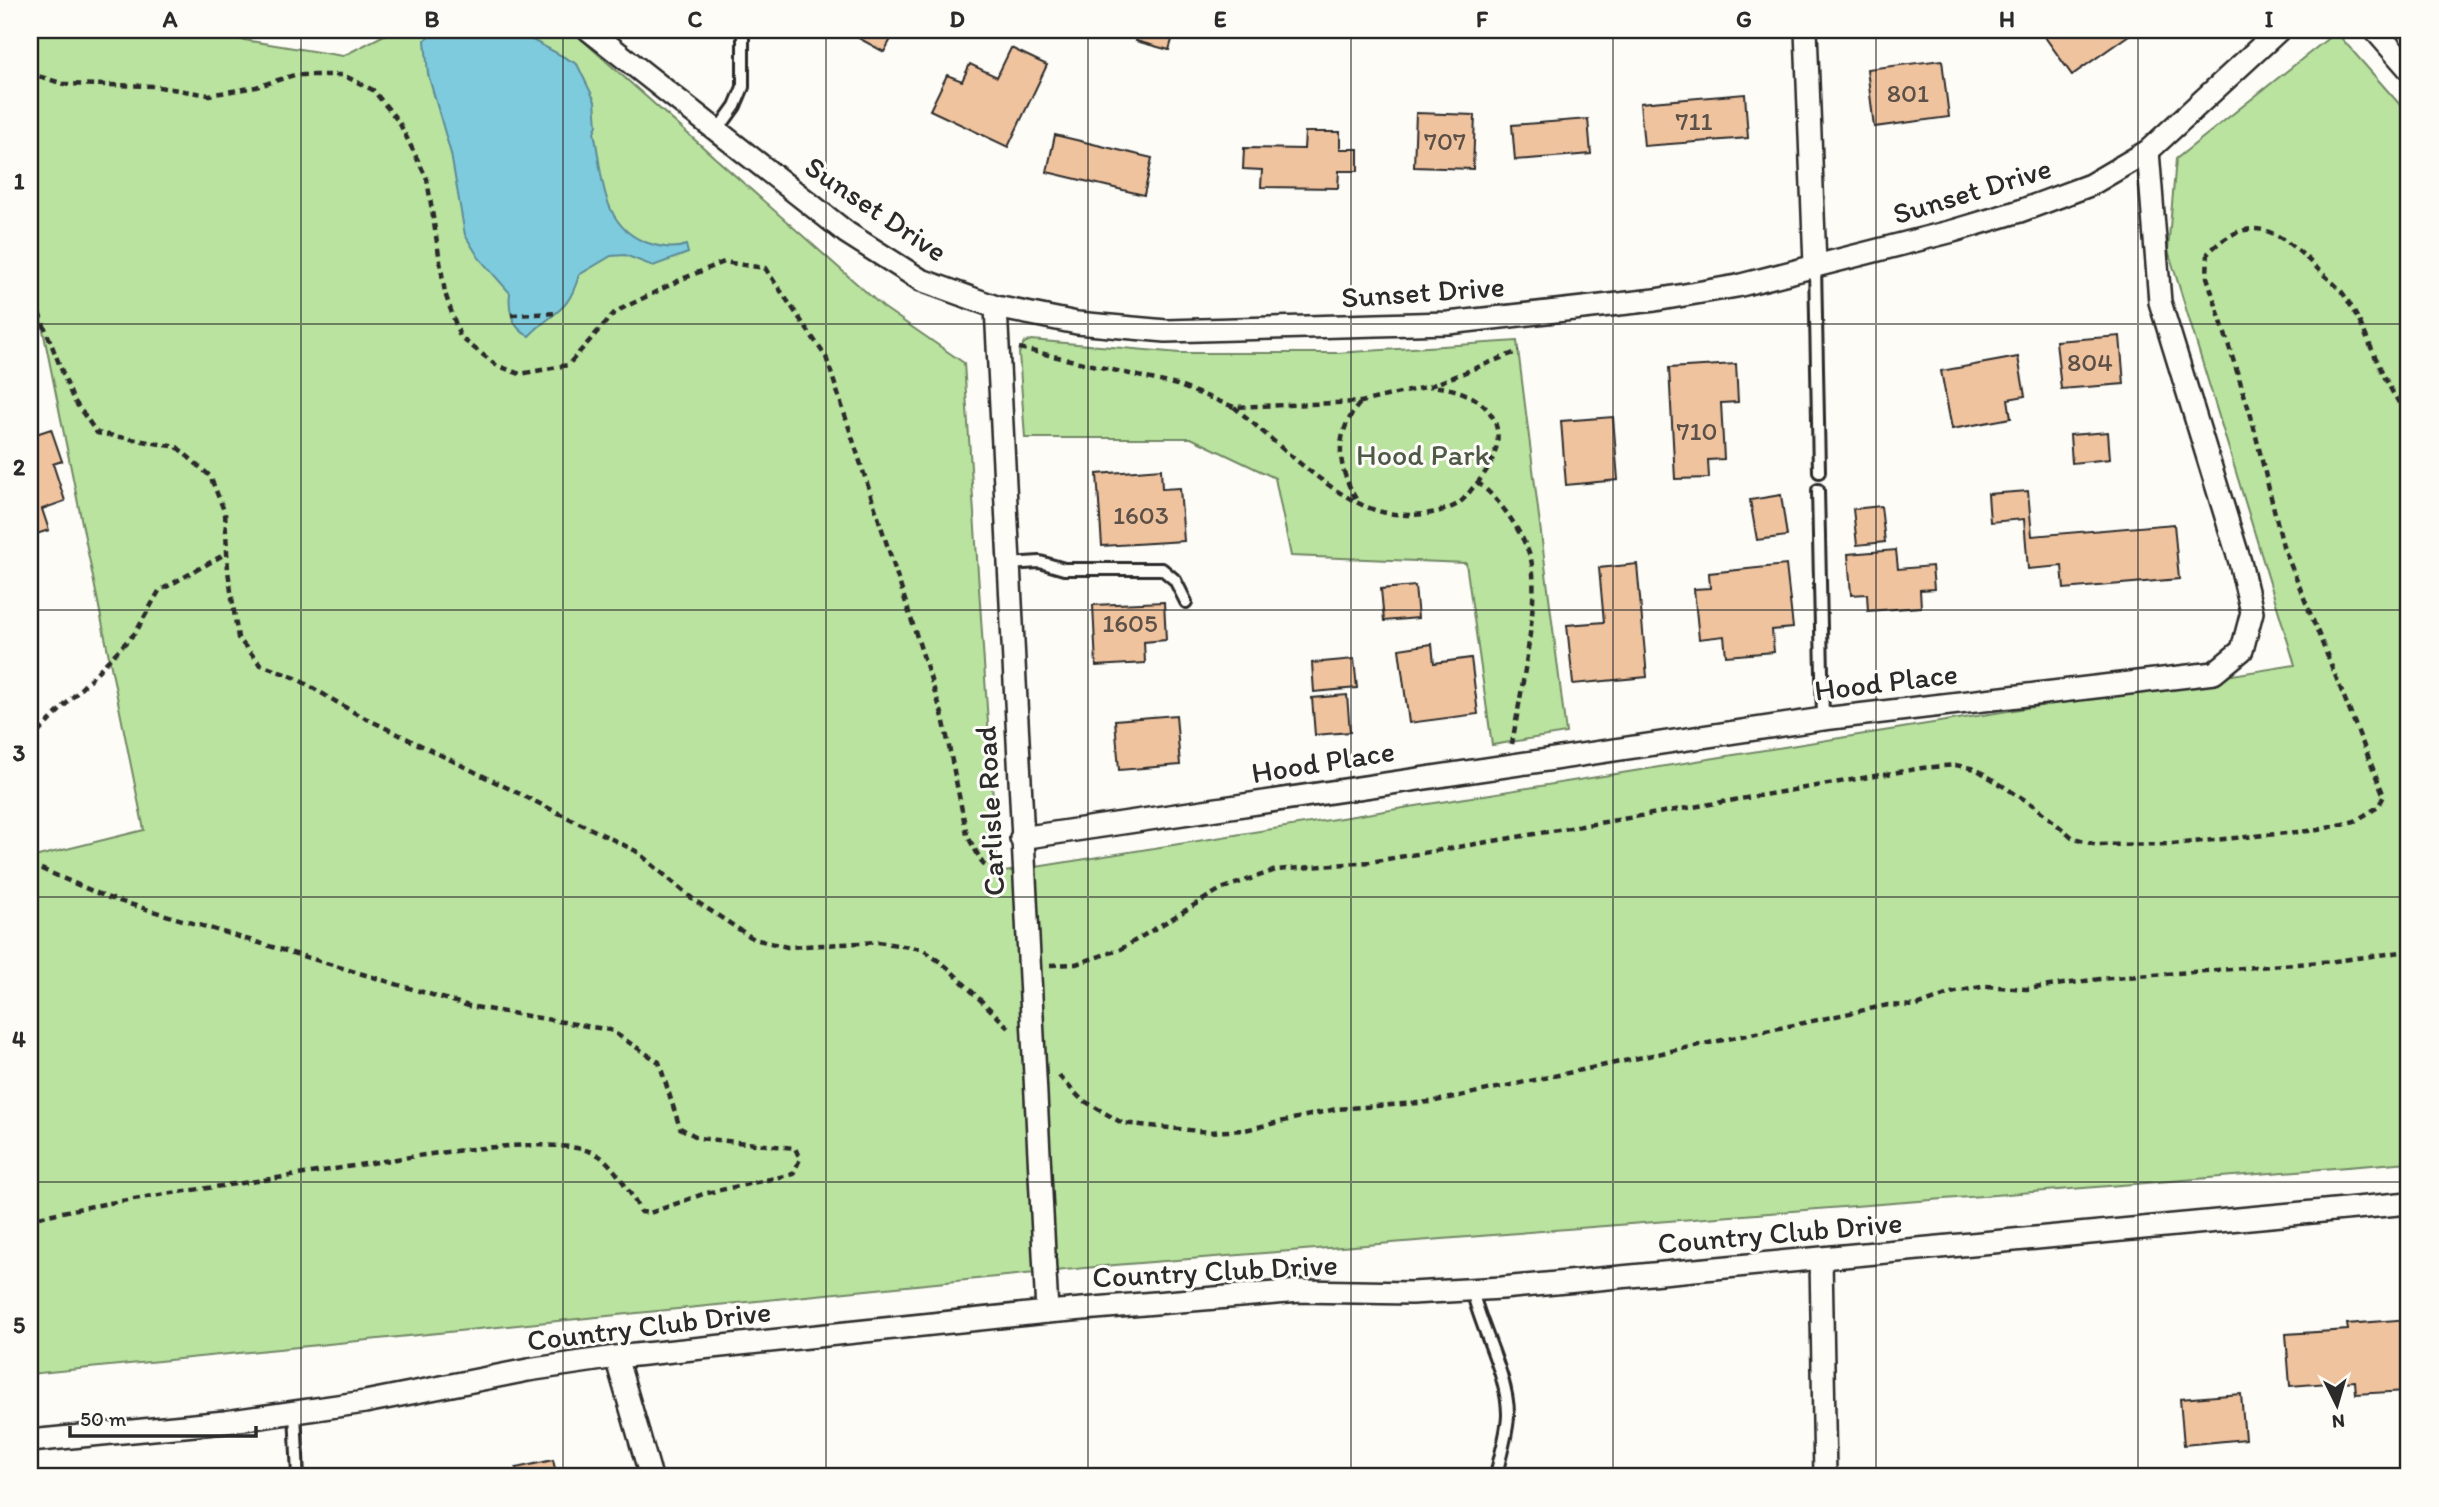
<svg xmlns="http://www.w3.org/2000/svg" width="2439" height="1507" viewBox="0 0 2439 1507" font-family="Itim,sans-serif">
<rect width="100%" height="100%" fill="#fdfcf7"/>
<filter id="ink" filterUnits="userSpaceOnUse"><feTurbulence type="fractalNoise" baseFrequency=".0143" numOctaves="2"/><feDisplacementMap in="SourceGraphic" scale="14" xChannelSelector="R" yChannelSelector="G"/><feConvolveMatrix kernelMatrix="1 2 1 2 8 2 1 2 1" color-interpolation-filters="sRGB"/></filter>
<g filter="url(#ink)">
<!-- green -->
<g fill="#b9e39f" stroke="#728765" stroke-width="2">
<path d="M 30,30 L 183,30 L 343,56 L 394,30 L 571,30 L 883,307 L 964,363 L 998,873 L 2295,665 L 2168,250 L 2176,159 L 2336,32 L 2409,115 L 2409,1162 L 1115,1265 L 30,1374 L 30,858 L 144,830 L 41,320 L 30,323 Z"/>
<path d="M 1031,340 L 1180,353 L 1337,353 L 1517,341 L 1566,733 L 1492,745 L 1466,563 L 1291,556 L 1275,478 L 1191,438 L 1025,438 L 1019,353 L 1024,343 Z"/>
</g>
<!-- water -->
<path fill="#7ecbdd" stroke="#5d8b96" stroke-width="2" d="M 434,30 L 514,30 L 577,64 L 595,101 L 597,125 L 594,132 C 603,174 600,227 648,243 C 660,247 674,250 686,245 L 688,253 L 653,266 L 625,255 L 611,256 L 579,275 C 568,314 554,310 529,336 C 512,329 508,309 510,293 L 479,258 L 465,235 L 451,154 L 428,74 L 425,40 Z"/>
<!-- building -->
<g fill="#f0c39f" stroke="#2b2b2b" stroke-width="2">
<path d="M 844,30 L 896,30 L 884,52 Z"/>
<path d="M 1139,30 L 1175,30 L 1169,50 L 1136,41 Z"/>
<path d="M 2040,30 L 2136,30 L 2072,75 Z"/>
<path d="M 1011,48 L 1047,65 L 1008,147 L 930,110 L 947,75 L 962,81 L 970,64 L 997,77 Z"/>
<path d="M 1942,60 L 1949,117 L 1874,127 L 1867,69 Z"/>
<path d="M 1745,94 L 1748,138 L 1644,146 L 1640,103 Z"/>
<path d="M 1416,113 L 1475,115 L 1473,169 L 1414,167 Z"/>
<path d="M 1588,119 L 1591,154 L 1515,160 L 1512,125 Z"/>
<path d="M 1305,132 L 1340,132 L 1340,149 L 1358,149 L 1358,171 L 1339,171 L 1338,188 L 1261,187 L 1262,170 L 1243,169 L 1244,148 L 1304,149 Z"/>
<path d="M 1055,135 L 1152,158 L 1144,195 L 1047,172 Z"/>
<path d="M 2120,336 L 2124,384 L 2061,389 L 2056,341 Z"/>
<path d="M 2018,357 L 2025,396 L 2008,399 L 2011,418 L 1952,429 L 1941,371 Z"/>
<path d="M 1736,364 L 1738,402 L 1721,403 L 1724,459 L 1708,460 L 1709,478 L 1675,479 L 1669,368 Z"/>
<path d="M 1613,417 L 1618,480 L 1566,485 L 1561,421 Z"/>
<path d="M 51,429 L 62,461 L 53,464 L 65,501 L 42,509 L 49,530 L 30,536 L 30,436 Z"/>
<path d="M 2108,432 L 2110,459 L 2072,463 L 2070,435 Z"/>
<path d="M 1161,469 L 1162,489 L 1180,488 L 1184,541 L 1102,546 L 1097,474 Z"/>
<path d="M 2028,491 L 2032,536 L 2174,524 L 2179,579 L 2064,589 L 2062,566 L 2028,569 L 2024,519 L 1990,522 L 1988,494 Z"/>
<path d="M 1781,495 L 1787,536 L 1757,540 L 1750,500 Z"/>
<path d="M 1881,506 L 1885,542 L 1857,545 L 1853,509 Z"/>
<path d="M 1896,550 L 1898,569 L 1932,566 L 1934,589 L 1920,590 L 1921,607 L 1868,611 L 1867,594 L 1851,595 L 1848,554 Z"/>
<path d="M 1637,564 L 1647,677 L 1573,684 L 1567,625 L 1604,622 L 1599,568 Z"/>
<path d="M 1786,565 L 1793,628 L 1772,630 L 1774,652 L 1726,656 L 1724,636 L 1699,639 L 1694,589 L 1710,588 L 1709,573 Z"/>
<path d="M 1415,586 L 1418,618 L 1384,621 L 1381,589 Z"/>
<path d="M 1164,602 L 1166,640 L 1144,642 L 1145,663 L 1096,666 L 1093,605 Z"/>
<path d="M 1432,644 L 1434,663 L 1471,658 L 1478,714 L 1409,723 L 1399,649 Z"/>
<path d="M 1354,659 L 1357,688 L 1314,692 L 1312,663 Z"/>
<path d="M 1347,695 L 1350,732 L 1315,735 L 1312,698 Z"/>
<path d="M 1176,715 L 1180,765 L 1119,770 L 1115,720 Z"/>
<path d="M 2409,1319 L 2409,1434 L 2406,1391 L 2356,1394 L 2355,1381 L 2290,1386 L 2286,1334 L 2348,1330 L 2347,1324 Z"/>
<path d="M 2241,1394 L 2245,1439 L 2184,1445 L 2180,1399 Z"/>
<path d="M 553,1460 L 557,1477 L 518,1477 L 516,1468 Z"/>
</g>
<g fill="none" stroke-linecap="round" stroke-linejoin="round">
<defs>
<g id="lane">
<path d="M 717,131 L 735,106 L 743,87 L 743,30"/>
<path d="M 1815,265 L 1819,472"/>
<path d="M 1818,490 L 1823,719"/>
<path d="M 1008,564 L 1040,562 L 1064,569 L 1162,569 L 1175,580 L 1186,602"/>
<path d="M 1472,1290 C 1481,1329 1508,1376 1508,1414 C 1508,1434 1499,1457 1496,1477"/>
<path d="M 295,1412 L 298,1477"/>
</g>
<g id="street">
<path d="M 589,30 L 847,233 L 921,280 L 996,307 L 1077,323 L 1166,331 L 1448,323 L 1655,300 L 1737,286 L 1953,231 L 2020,211 L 2090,185 L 2148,151 L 2279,30"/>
<path d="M 1806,30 L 1815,265"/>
<path d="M 2375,30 L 2409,69"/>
<path d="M 996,307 L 1047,1312"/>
<path d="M 1021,838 L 1823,719 L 2214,673 L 2242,650 L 2252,612 L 2240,562 L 2160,302 L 2148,151"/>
<path d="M 1821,1260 L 1825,1477"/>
<path d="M 616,1357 L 651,1477"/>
<path d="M 30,1441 L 225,1422 L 365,1402 L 528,1370 L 616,1357 L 1047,1312 L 1300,1291 L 1411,1293 L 1502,1288 L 2409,1203"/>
</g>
</defs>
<!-- lane casing -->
<use href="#lane" stroke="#2b2b2b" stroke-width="16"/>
<!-- street casing -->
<use href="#street" stroke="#2b2b2b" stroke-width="26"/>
<!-- path -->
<g stroke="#2b2b2b" stroke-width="4.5" stroke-dasharray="7 5" stroke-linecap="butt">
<path d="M 30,69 L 38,76 L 64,84 L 153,86 L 209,95 L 256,87 L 294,75 L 343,75 L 373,90 L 399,122 L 427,179 L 445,293 L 460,337 L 496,365 L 520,374 L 568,365 L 615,312 L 682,279 L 724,262 L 765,268 L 826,357 L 943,717 L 967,835 L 983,864 L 997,873 L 1005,874"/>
<path d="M 30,84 L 38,76"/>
<path d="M 30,290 L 73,399 L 97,433 L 177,447 L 210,476 L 225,513 L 228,571 L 238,638 L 261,665 L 296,678 L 355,713 L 636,851 L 694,900 L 754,939 L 787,947 L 878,942 L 922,949 L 947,967 L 1010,1029"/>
<path d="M 511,315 L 558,313"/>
<path d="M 1019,348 L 1177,385 L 1234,407 L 1361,402 L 1430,386 L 1519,351"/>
<path d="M 1234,407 C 1272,438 1335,501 1382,512 C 1405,517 1435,516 1456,505 C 1464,501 1471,489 1478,482 C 1520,431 1490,390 1430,386"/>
<path d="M 1477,482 C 1499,498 1521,530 1530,556 C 1542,593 1519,702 1512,744"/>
<path d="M 1356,499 C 1336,464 1334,433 1361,402"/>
<path d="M 30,741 L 136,632 L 159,591 L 227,553"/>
<path d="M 30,864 L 106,897 L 469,1006 L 610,1030 L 659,1062 L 680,1128 L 699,1138 L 795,1148 L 800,1159 L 793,1174 L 703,1194 L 650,1213 L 641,1212 C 633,1197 612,1161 596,1154 C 543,1128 355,1167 291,1176 C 204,1189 116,1199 30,1219"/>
<path d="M 1050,965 L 1076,964 L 1121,949 L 1221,889 L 1276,870 L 1370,862 L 1922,768 L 1955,765 L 1976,769 L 2033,805 L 2072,837 L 2096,845 L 2172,844 L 2318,830 L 2355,821 L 2378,807 L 2384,796 L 2283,546 L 2251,416 L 2207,277 L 2208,253 C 2252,210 2278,231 2316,267 C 2325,277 2339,286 2346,298 C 2369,333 2382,385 2409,416"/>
<path d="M 1059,1076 L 1081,1099 L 1122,1123 L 1209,1132 L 1245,1130 L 1336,1109 L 1431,1102 L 1888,1005 L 1917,1006 L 1951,993 L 1986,986 L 2027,989 L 2100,979 L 2335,961 L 2409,951"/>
</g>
<!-- lane -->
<use href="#lane" stroke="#fdfcf7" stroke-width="10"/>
<!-- street -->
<use href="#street" stroke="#fdfcf7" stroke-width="21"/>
</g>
</g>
<!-- grid -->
<path fill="none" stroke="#2b2b2b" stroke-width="2" stroke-opacity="0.55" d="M 301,30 L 301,1477M 563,30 L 563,1477M 826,30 L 826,1477M 1088,30 L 1088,1477M 1351,30 L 1351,1477M 1613,30 L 1613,1477M 1876,30 L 1876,1477M 2138,30 L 2138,1477M 30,324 L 2409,324M 30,610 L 2409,610M 30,897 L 2409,897M 30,1182 L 2409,1182"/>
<g text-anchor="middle" stroke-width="6" stroke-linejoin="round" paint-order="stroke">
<!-- number labels -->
<g font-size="26" fill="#5c5148">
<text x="1908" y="102">801</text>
<text x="1694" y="130">711</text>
<text x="1445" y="150">707</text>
<text x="2090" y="371">804</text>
<text x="1697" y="440">710</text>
<text x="1141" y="524">1603</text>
<text x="1130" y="632">1605</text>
</g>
<!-- street labels -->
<g font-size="30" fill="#2b2b2b" stroke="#fdfcf7">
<text transform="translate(1972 191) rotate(-17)" y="10">Sunset Drive</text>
<text transform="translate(876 209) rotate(34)" y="10">Sunset Drive</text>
<text transform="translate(1423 292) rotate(-4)" y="10">Sunset Drive</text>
<text transform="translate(1886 682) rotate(-7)" y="10">Hood Place</text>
<text transform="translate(1323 762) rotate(-9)" y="10">Hood Place</text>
<text transform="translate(990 811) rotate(-93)" y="10">Carlisle Road</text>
<text transform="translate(1780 1233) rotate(-5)" y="10">Country Club Drive</text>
<text transform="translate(1215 1271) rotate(-3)" y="10">Country Club Drive</text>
<text transform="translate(649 1326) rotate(-7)" y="10">Country Club Drive</text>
</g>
<!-- park labels -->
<g font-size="30" fill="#4e5948" stroke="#fdfcf7">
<text x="1423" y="465">Hood Park</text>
</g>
</g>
<!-- margin -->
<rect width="2439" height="1507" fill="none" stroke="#fdfcf7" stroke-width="77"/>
<!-- north arrow -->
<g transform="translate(2337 1405) rotate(175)" stroke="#fdfcf7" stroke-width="5" paint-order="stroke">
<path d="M0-5L12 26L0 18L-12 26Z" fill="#2b2b2b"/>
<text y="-10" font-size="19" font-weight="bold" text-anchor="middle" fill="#2b2b2b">N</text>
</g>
<!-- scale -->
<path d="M70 1426v10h186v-10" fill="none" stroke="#2b2b2b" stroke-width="3.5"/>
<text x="80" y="1426" font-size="21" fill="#2b2b2b" stroke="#fdfcf7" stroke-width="5" paint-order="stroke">50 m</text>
<rect x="38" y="38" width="2362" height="1430" fill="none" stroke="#2b2b2b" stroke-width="2.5"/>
<g font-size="23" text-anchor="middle" font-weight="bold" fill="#2b2b2b">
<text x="170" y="27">A</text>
<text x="432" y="27">B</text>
<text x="695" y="27">C</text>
<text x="957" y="27">D</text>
<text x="1220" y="27">E</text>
<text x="1482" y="27">F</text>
<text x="1744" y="27">G</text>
<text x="2007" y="27">H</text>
<text x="2269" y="27">I</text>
<text x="19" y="189">1</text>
<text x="19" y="475">2</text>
<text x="19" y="761">3</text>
<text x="19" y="1047">4</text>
<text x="19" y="1333">5</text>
</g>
</svg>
